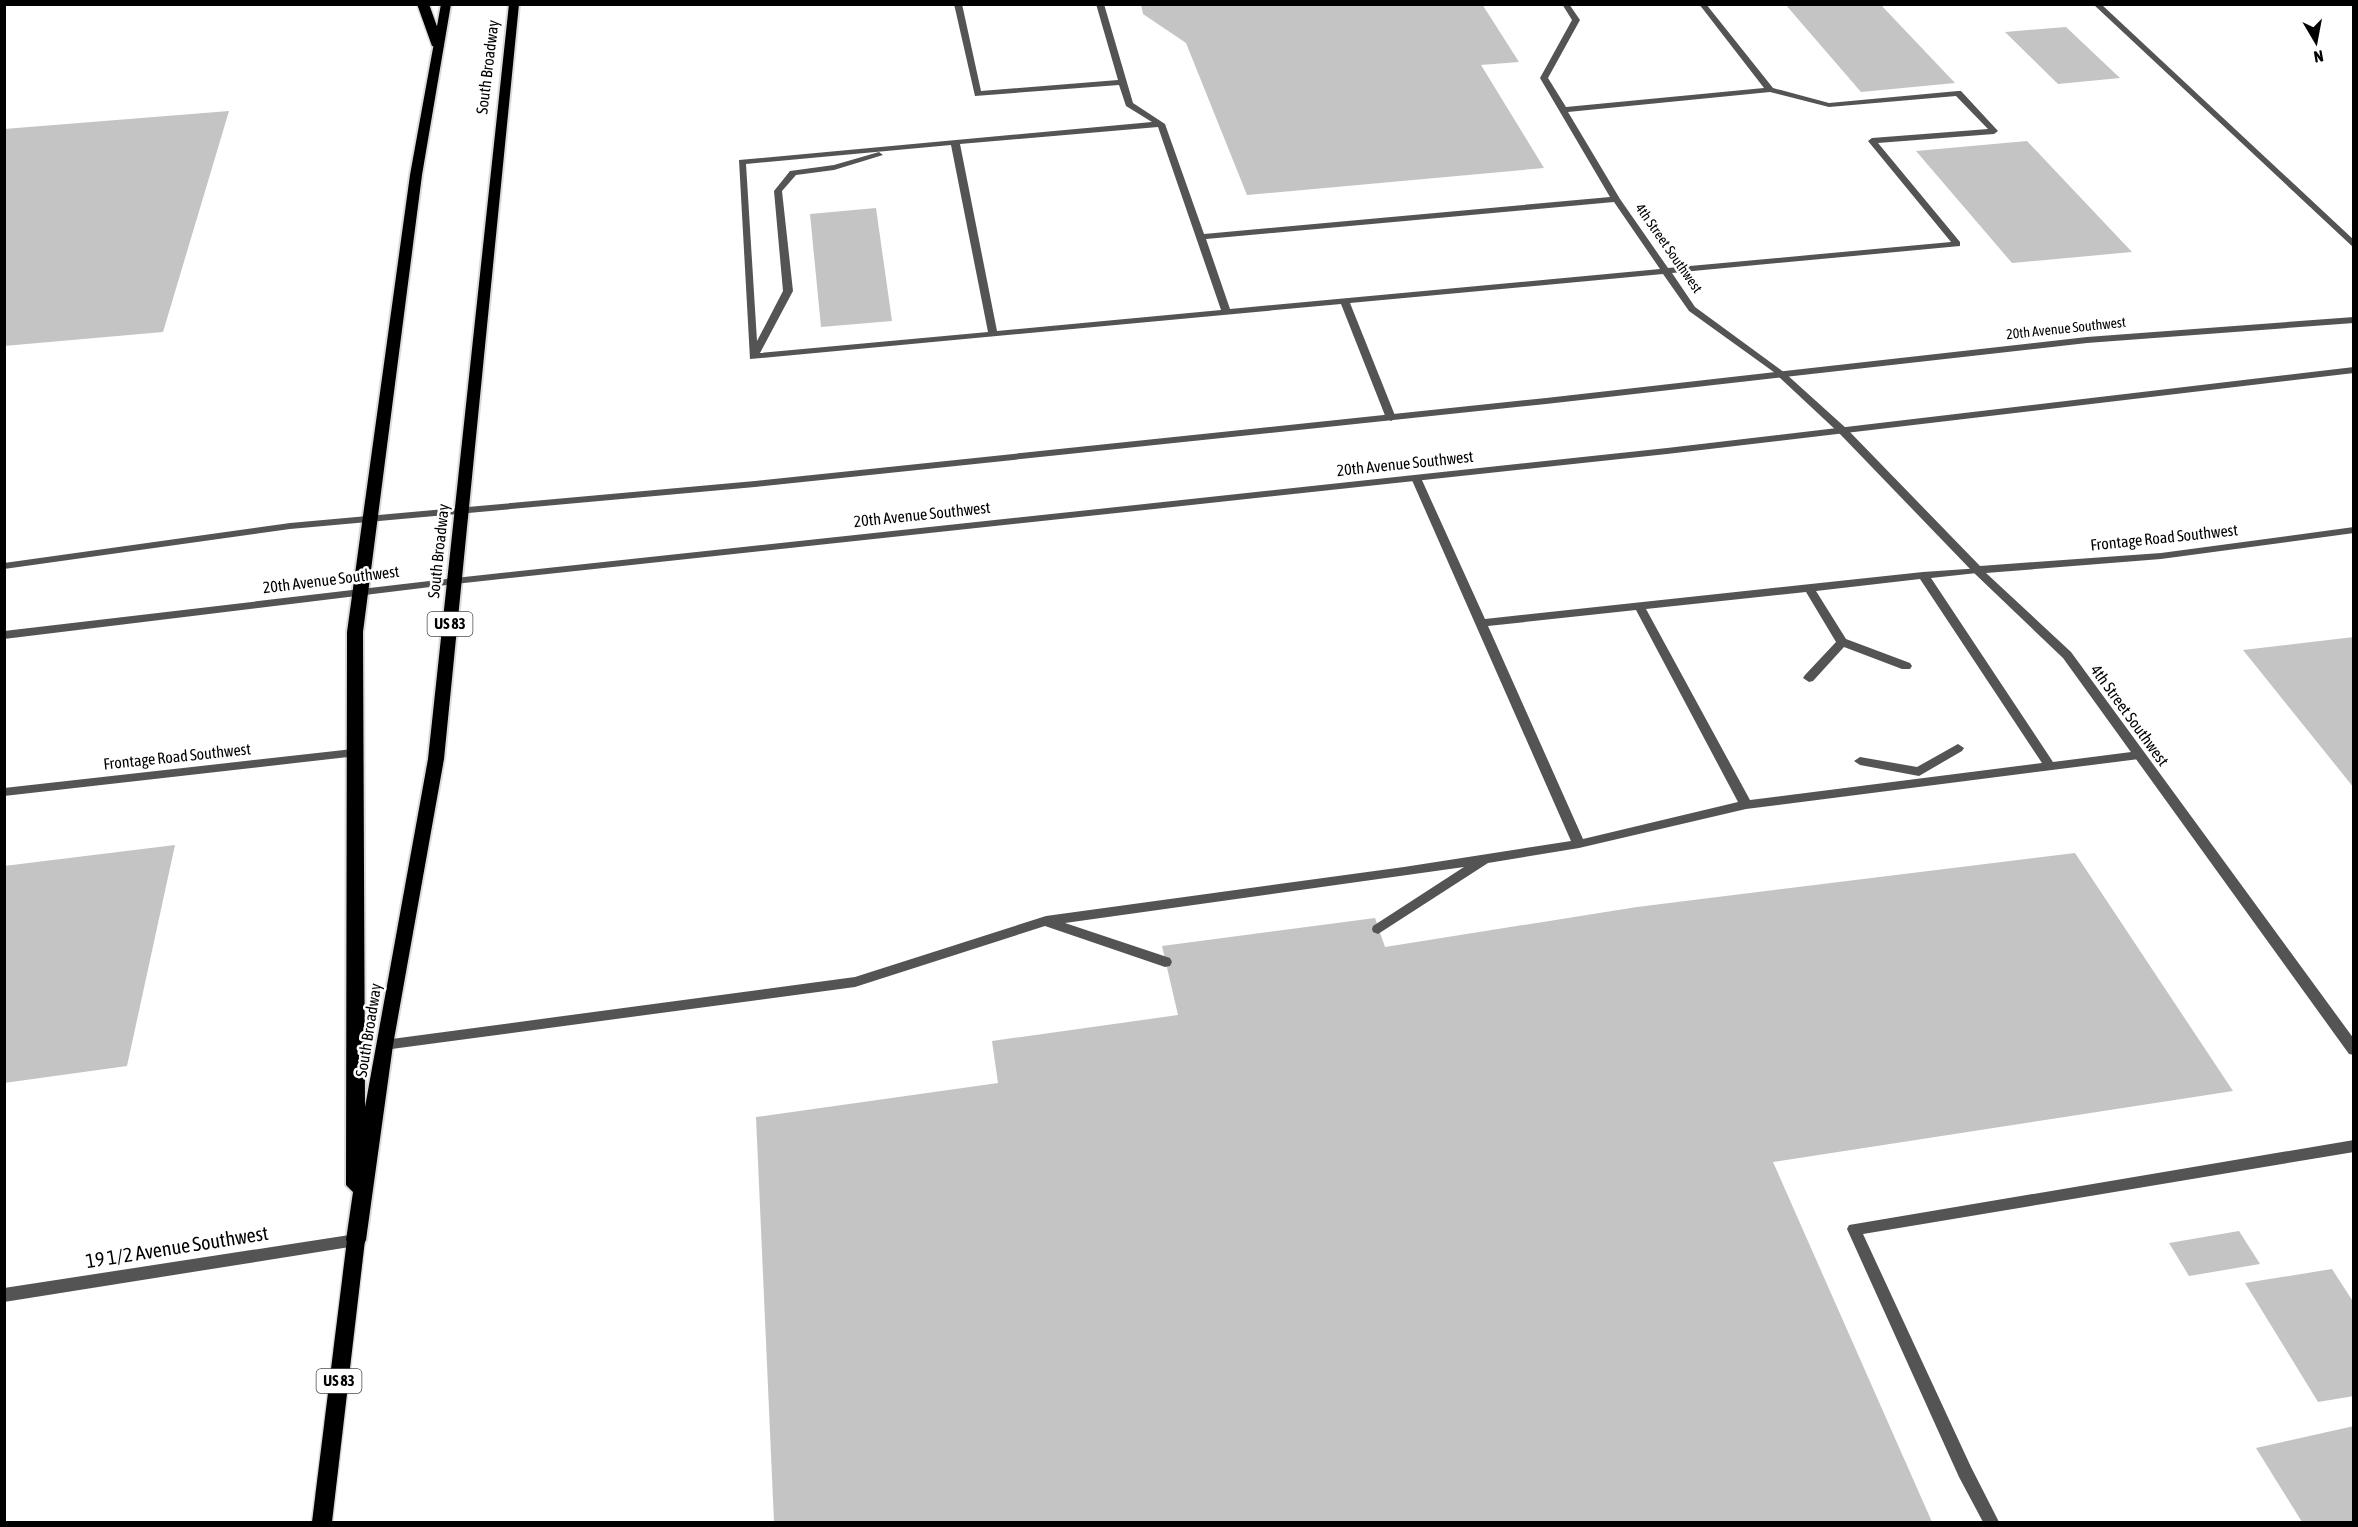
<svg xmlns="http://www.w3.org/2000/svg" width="2358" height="1527" viewBox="0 0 2358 1527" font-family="'Asap Condensed',sans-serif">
<rect width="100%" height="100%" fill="#fff"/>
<!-- building -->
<g fill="#c4c4c4">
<path d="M 1141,4 L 1482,4 L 1519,62 L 1481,65 L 1544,168 L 1247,195 L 1186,43 L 1143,14 Z"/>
<path d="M 1785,4 L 1880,4 L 1955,83 L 1861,92 Z"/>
<path d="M 2066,27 L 2120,78 L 2058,84 L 2005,32 Z"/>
<path d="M 229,111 L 163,332 L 4,346 L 4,129 Z"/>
<path d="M 2027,141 L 2132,252 L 2012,263 L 1916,151 Z"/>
<path d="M 876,208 L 892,321 L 821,327 L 810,214 Z"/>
<path d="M 2354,637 L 2354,788 L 2243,650 Z"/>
<path d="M 175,845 L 127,1066 L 4,1083 L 4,866 Z"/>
<path d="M 2075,853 L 2233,1091 L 1773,1162 L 1932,1522 L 774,1522 L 756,1117 L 998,1083 L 992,1041 L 1178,1015 L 1162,946 L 1375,918 L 1385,947 L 1637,907 Z"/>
<path d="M 2239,1231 L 2260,1264 L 2189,1276 L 2169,1243 Z"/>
<path d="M 2332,1269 L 2354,1303 L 2354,1396 L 2318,1402 L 2245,1283 Z"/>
<path d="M 2354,1426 L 2354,1522 L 2302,1522 L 2256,1448 Z"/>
</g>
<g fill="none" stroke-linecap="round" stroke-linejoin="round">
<defs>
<path id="primary" d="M 356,1232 L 363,1234 L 365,1240 L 332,1522 L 312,1522 L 347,1240 L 349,1234 Z"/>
<path id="trunk" d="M 441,4 L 451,4 L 422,175 L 363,632 L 365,1107 L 428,759 L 509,4 L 519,4 L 444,759 L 393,1045 L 366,1240 L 363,1246 L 356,1249 L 349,1246 L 346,1240 L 353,1192 L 346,1185 L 347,632 L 410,175 Z"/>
<path id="motorway" d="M 417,4 L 429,4 L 444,46 L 442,48 L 432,46 Z"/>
</defs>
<!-- primary casing -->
<use href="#primary" stroke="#dbdbdb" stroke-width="3"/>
<!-- trunk casing -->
<use href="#trunk" stroke="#dbdbdb" stroke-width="4"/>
<!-- motorway casing -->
<use href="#motorway" stroke="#dbdbdb" stroke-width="3"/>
<!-- service -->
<g fill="#545454" fill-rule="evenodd">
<path d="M 954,4 L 962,4 L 981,91 L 1118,80 L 1096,4 L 1104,4 L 1133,103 L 1165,124 L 1204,234 L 1610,197 L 1540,78 L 1572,20 L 1562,4 L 1569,4 L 1580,20 L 1548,78 L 1566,107 L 1764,88 L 1699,4 L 1706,4 L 1773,88 L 1829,103 L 1958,91 L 1961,91 L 1998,131 L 1994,134 L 1878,143 L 1960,242 L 1960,246 L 1672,273 L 1695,307 L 1785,373 L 1785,377 L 1782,378 L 1689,311 L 1663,274 L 1350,303 L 1396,418 L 1391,421 L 1386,418 L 1341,304 L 750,359 L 739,160 L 1152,122 L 1126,106 L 1119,85 L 975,96 ZM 1770,92 L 1829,107 L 1956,96 L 1988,129 L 1872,138 L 1868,141 L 1951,242 L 1668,268 L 1620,199 L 1568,112 ZM 1158,127 L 1221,310 L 997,331 L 960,144 ZM 951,145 L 988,332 L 760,353 L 793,291 L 782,191 L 796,175 L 834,170 L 883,155 L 879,152 L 834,165 L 790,171 L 774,191 L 783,291 L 757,341 L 746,164 ZM 1614,202 L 1660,269 L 1230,309 L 1206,239 Z"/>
<path d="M 1416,475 L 1421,478 L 1485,619 L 1923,572 L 1981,568 L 1982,570 L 1981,572 L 1977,573 L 1931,578 L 2053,762 L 2139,751 L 2145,755 L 2139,759 L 1746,809 L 1579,848 L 1488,863 L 1378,934 L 1373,932 L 1372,929 L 1373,926 L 1464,867 L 1065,923 L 1170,958 L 1172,962 L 1170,966 L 1165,967 L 1045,926 L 855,987 L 384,1050 L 379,1049 L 377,1045 L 379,1041 L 384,1040 L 855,977 L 1046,916 L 1404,867 L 1571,841 L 1411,478 ZM 1920,579 L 2042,763 L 1750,800 L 1646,609 L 1806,592 L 1836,642 L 1805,675 L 1803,678 L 1809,682 L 1813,681 L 1844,647 L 1902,669 L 1910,669 L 1912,666 L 1910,663 L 1846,639 L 1816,591 ZM 1636,610 L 1738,802 L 1583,839 L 1488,626 Z"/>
<path d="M 1958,744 L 1964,748 L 1962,751 L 1919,776 L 1860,765 L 1854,761 L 1860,757 L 1917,767 Z"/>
<path d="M 2354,1140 L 2354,1152 L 1863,1234 L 1971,1467 L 1999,1522 L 1983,1522 L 1959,1477 L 1847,1229 L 1849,1225 Z"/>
</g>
<!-- minor -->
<g fill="#545454" fill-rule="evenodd">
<path d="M 2093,4 L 2101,4 L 2354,240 L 2354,248 Z"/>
<path d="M 1782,372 L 1785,373 L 1847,429 L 1980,566 L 2161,553 L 2354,527 L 2354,533 L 2161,559 L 1986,573 L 2071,652 L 2354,1039 L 2354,1055 L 2349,1054 L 2063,658 L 1973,572 L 1839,433 L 1779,377 L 1779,373 Z"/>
<path d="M 353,749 L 357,750 L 359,753 L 357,756 L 4,796 L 4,788 Z"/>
<path d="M 356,1234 L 361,1236 L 363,1240 L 361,1244 L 356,1246 L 4,1302 L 4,1288 Z"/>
</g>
<!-- tertiary -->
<g fill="#545454" fill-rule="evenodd">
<path d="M 2354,317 L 2354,323 L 2087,343 L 1546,404 L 755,487 L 290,529 L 4,569 L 4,563 L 290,523 L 755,481 L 1546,398 L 2087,337 Z"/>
<path d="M 2354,367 L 2354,373 L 1667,454 L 455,584 L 4,639 L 4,631 L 455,578 L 1667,448 Z"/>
</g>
<!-- primary -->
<use href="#primary" fill="#000" fill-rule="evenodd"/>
<!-- trunk -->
<use href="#trunk" fill="#000" fill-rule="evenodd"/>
<!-- motorway -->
<use href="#motorway" fill="#000" fill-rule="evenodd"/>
</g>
<g text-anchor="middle" stroke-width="5" stroke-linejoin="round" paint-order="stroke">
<!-- far-street labels -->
<g font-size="14" fill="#000" stroke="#fff">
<text transform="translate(1669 248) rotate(55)" y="5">4th Street Southwest</text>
<text transform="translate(2066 328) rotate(-6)" y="5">20th Avenue Southwest</text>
</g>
<!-- shield labels -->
<g fill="#fff" stroke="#4c4c4c" stroke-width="1.5">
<rect x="427.5" y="612" width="45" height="24" rx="4.5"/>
<rect x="316.5" y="1369" width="45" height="24" rx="4.5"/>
</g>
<g font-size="15" font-weight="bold" fill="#000">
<text x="450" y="629">US 83</text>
<text x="339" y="1386">US 83</text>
</g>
<!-- street labels -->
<g font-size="16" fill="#000" stroke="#fff">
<text transform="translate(487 67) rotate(-83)" y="6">South Broadway</text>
<text transform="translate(1405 463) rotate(-6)" y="6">20th Avenue Southwest</text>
<text transform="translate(922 514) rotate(-6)" y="6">20th Avenue Southwest</text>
<text transform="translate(2164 537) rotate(-6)" y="6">Frontage Road Southwest</text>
<text transform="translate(438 551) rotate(-84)" y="6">South Broadway</text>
<text transform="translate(331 579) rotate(-7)" y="6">20th Avenue Southwest</text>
<text transform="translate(2130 715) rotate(54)" y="6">4th Street Southwest</text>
<text transform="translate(177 756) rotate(-6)" y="6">Frontage Road Southwest</text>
<text transform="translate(368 1030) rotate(-81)" y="6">South Broadway</text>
</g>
<!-- near-street labels -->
<g font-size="20" fill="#000" stroke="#fff">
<text transform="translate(177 1247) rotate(-9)" y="7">19 1/2 Avenue Southwest</text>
</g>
</g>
<!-- border -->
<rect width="2358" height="1527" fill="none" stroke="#000000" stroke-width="12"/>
<!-- north arrow -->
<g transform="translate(2316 42) rotate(170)" stroke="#ffffff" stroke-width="4.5" paint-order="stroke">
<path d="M0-4.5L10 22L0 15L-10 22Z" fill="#000000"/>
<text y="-9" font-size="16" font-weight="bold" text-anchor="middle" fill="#000000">N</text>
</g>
</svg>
